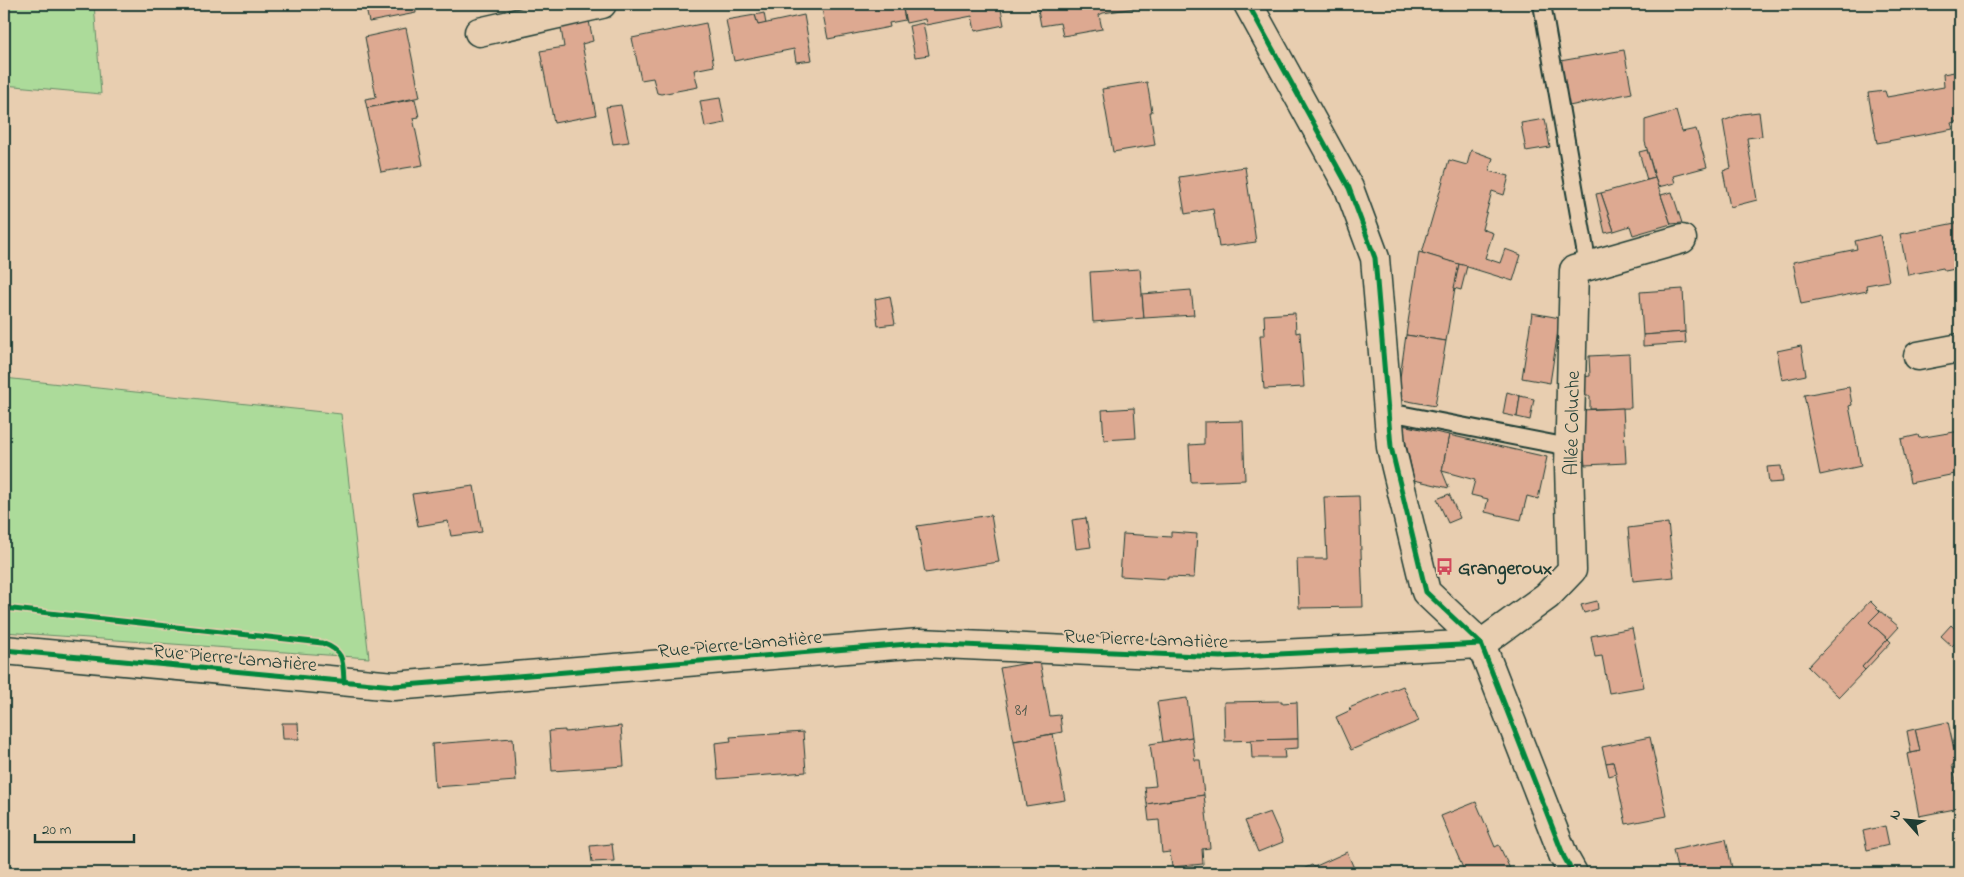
<svg xmlns="http://www.w3.org/2000/svg" width="1964" height="877" viewBox="0 0 1964 877" font-family="'Indie Flower',sans-serif">
<rect width="100%" height="100%" fill="#e8ceb0"/>
<filter id="ink" filterUnits="userSpaceOnUse"><feTurbulence type="fractalNoise" baseFrequency=".02" numOctaves="2"/><feDisplacementMap in="SourceGraphic" scale="10" xChannelSelector="R" yChannelSelector="G"/><feConvolveMatrix kernelMatrix="1 2 1 2 8 2 1 2 1" color-interpolation-filters="sRGB"/></filter>
<g filter="url(#ink)">
<!-- green -->
<g fill="#acdb9a" stroke="#668c67">
<path d="M 4,4 L 94,4 L 101,94 L 4,85 Z"/>
<path d="M 4,378 L 341,414 L 369,658 L 4,632 Z"/>
</g>
<!-- building -->
<g fill="#dda991" stroke="#1f3d34">
<path d="M 365,4 L 415,4 L 416,13 L 369,22 Z"/>
<path d="M 821,4 L 902,4 L 905,20 L 889,23 L 890,27 L 828,39 Z"/>
<path d="M 902,4 L 1000,4 L 1004,25 L 975,31 L 972,16 L 926,25 L 925,19 L 906,23 Z"/>
<path d="M 1037,4 L 1141,4 L 1141,7 L 1103,13 L 1099,15 L 1102,29 L 1063,36 L 1060,23 L 1041,26 Z"/>
<path d="M 1929,4 L 1959,4 L 1930,9 Z"/>
<path d="M 764,13 L 766,24 L 758,25 L 755,15 Z"/>
<path d="M 755,15 L 758,25 L 804,15 L 812,60 L 796,62 L 794,49 L 734,61 L 726,20 Z"/>
<path d="M 588,16 L 593,41 L 582,44 L 596,115 L 554,123 L 540,51 L 564,47 L 560,22 Z"/>
<path d="M 706,23 L 714,66 L 694,70 L 698,87 L 661,94 L 657,93 L 653,78 L 641,80 L 632,38 Z"/>
<path d="M 923,23 L 929,55 L 915,57 L 909,26 Z"/>
<path d="M 406,28 L 420,97 L 367,108 L 365,99 L 376,97 L 365,37 Z"/>
<path d="M 1624,50 L 1632,93 L 1569,106 L 1560,61 Z"/>
<path d="M 1960,71 L 1960,121 L 1951,123 L 1953,129 L 1877,143 L 1868,93 L 1885,91 L 1887,97 L 1944,87 L 1943,74 Z"/>
<path d="M 1147,82 L 1152,112 L 1150,112 L 1155,145 L 1113,152 L 1102,89 Z"/>
<path d="M 720,98 L 725,123 L 705,127 L 700,101 Z"/>
<path d="M 415,99 L 419,117 L 413,118 L 423,165 L 381,172 L 367,108 Z"/>
<path d="M 621,105 L 629,142 L 613,144 L 606,107 Z"/>
<path d="M 1676,111 L 1682,132 L 1696,129 L 1707,167 L 1673,176 L 1675,183 L 1658,187 L 1645,142 L 1645,120 Z"/>
<path d="M 1759,112 L 1762,136 L 1747,138 L 1757,200 L 1730,207 L 1723,171 L 1731,168 L 1723,121 L 1742,114 Z"/>
<path d="M 1545,119 L 1550,147 L 1526,151 L 1521,123 Z"/>
<path d="M 1471,150 L 1493,158 L 1489,171 L 1509,176 L 1504,195 L 1492,191 L 1482,229 L 1493,233 L 1485,258 L 1500,263 L 1505,249 L 1521,255 L 1513,281 L 1422,253 L 1449,160 L 1467,165 Z"/>
<path d="M 1647,150 L 1655,178 L 1647,180 L 1639,152 Z"/>
<path d="M 1245,167 L 1256,242 L 1219,247 L 1213,209 L 1185,214 L 1179,177 Z"/>
<path d="M 1655,178 L 1671,224 L 1633,235 L 1630,226 L 1614,231 L 1601,193 Z"/>
<path d="M 1672,192 L 1682,223 L 1671,224 L 1661,195 Z"/>
<path d="M 1601,193 L 1614,231 L 1605,233 L 1596,194 Z"/>
<path d="M 1960,222 L 1960,268 L 1945,271 L 1943,268 L 1908,275 L 1900,234 Z"/>
<path d="M 1880,235 L 1889,281 L 1866,285 L 1867,291 L 1801,304 L 1793,262 L 1857,249 L 1855,241 Z"/>
<path d="M 1419,252 L 1459,264 L 1446,341 L 1406,335 Z"/>
<path d="M 1459,264 L 1467,266 L 1461,290 L 1454,288 Z"/>
<path d="M 1140,269 L 1144,318 L 1093,322 L 1090,272 Z"/>
<path d="M 1683,289 L 1685,332 L 1643,335 L 1640,292 Z"/>
<path d="M 1191,290 L 1194,315 L 1144,318 L 1142,294 Z"/>
<path d="M 890,296 L 895,324 L 878,326 L 875,299 Z"/>
<path d="M 1295,313 L 1296,333 L 1300,332 L 1304,387 L 1264,389 L 1260,335 L 1265,335 L 1264,315 Z"/>
<path d="M 1532,313 L 1560,318 L 1550,383 L 1522,378 Z"/>
<path d="M 1685,332 L 1686,343 L 1643,346 L 1643,335 Z"/>
<path d="M 1406,335 L 1446,341 L 1435,406 L 1397,399 Z"/>
<path d="M 1801,346 L 1806,375 L 1782,380 L 1777,351 Z"/>
<path d="M 1629,354 L 1631,408 L 1590,409 L 1590,396 L 1582,396 L 1582,377 L 1590,376 L 1589,356 Z"/>
<path d="M 1849,387 L 1852,405 L 1849,406 L 1861,466 L 1820,475 L 1804,395 Z"/>
<path d="M 1507,392 L 1520,396 L 1517,417 L 1503,414 Z"/>
<path d="M 1520,396 L 1534,399 L 1530,420 L 1517,417 Z"/>
<path d="M 1134,408 L 1136,438 L 1104,440 L 1102,410 Z"/>
<path d="M 1623,408 L 1626,463 L 1585,465 L 1582,439 L 1584,438 L 1582,410 Z"/>
<path d="M 1243,421 L 1245,480 L 1191,482 L 1189,445 L 1204,444 L 1204,422 Z"/>
<path d="M 1402,425 L 1449,435 L 1442,471 L 1449,488 L 1414,480 Z"/>
<path d="M 1960,431 L 1960,473 L 1910,483 L 1901,439 L 1918,435 L 1919,438 Z"/>
<path d="M 1449,435 L 1547,457 L 1538,499 L 1527,496 L 1521,520 L 1485,512 L 1488,499 L 1471,495 L 1475,480 L 1442,471 Z"/>
<path d="M 1781,466 L 1783,482 L 1769,483 L 1767,467 Z"/>
<path d="M 474,486 L 482,532 L 451,536 L 448,521 L 418,526 L 412,494 Z"/>
<path d="M 1449,494 L 1460,518 L 1448,523 L 1437,499 Z"/>
<path d="M 1359,496 L 1363,607 L 1299,608 L 1297,559 L 1327,559 L 1324,497 Z"/>
<path d="M 991,515 L 999,562 L 925,573 L 917,526 Z"/>
<path d="M 1086,518 L 1091,547 L 1076,549 L 1072,520 Z"/>
<path d="M 1668,523 L 1674,577 L 1633,581 L 1628,528 Z"/>
<path d="M 1171,532 L 1197,534 L 1194,578 L 1168,577 L 1168,579 L 1120,576 L 1123,534 L 1171,537 Z"/>
<path d="M 1597,601 L 1598,609 L 1584,613 L 1581,605 Z"/>
<path d="M 1870,601 L 1880,611 L 1869,622 L 1888,639 L 1862,667 L 1865,670 L 1839,697 L 1808,667 Z"/>
<path d="M 1880,611 L 1899,627 L 1888,639 L 1869,622 Z"/>
<path d="M 1951,625 L 1960,634 L 1960,638 L 1952,646 L 1941,636 Z"/>
<path d="M 1632,628 L 1644,687 L 1609,693 L 1602,656 L 1595,657 L 1591,636 Z"/>
<path d="M 1888,639 L 1891,642 L 1865,670 L 1862,667 Z"/>
<path d="M 1040,661 L 1050,716 L 1060,715 L 1062,732 L 1014,741 L 1000,668 Z"/>
<path d="M 1403,686 L 1419,721 L 1351,750 L 1336,717 L 1351,710 L 1349,708 Z"/>
<path d="M 1187,698 L 1192,737 L 1163,742 L 1157,702 Z"/>
<path d="M 1282,701 L 1282,703 L 1297,702 L 1298,739 L 1225,741 L 1224,702 Z"/>
<path d="M 1948,722 L 1957,763 L 1952,765 L 1956,782 L 1960,782 L 1960,808 L 1919,816 L 1907,754 L 1920,751 L 1915,729 Z"/>
<path d="M 282,723 L 298,723 L 299,739 L 283,739 Z"/>
<path d="M 621,726 L 624,766 L 552,771 L 549,731 L 565,730 L 565,732 Z"/>
<path d="M 1915,729 L 1920,751 L 1911,753 L 1907,731 Z"/>
<path d="M 803,732 L 806,772 L 718,779 L 715,743 L 731,741 L 730,737 Z"/>
<path d="M 1053,734 L 1065,800 L 1026,806 L 1014,741 Z"/>
<path d="M 1192,737 L 1195,760 L 1200,760 L 1204,795 L 1147,804 L 1145,787 L 1156,786 L 1150,744 Z"/>
<path d="M 1650,737 L 1667,816 L 1626,824 L 1613,762 L 1606,763 L 1602,747 Z"/>
<path d="M 513,738 L 516,781 L 435,787 L 432,744 Z"/>
<path d="M 1298,739 L 1298,748 L 1284,749 L 1285,758 L 1252,758 L 1251,740 Z"/>
<path d="M 1613,762 L 1616,774 L 1609,776 L 1606,763 Z"/>
<path d="M 1204,795 L 1210,848 L 1202,849 L 1203,864 L 1172,867 L 1170,852 L 1162,853 L 1159,820 L 1149,821 L 1147,804 Z"/>
<path d="M 1476,802 L 1495,847 L 1499,845 L 1510,869 L 1501,873 L 1465,873 L 1441,816 Z"/>
<path d="M 1270,812 L 1283,842 L 1258,852 L 1245,821 Z"/>
<path d="M 1885,826 L 1889,845 L 1867,850 L 1863,831 Z"/>
<path d="M 1726,839 L 1733,873 L 1678,873 L 1673,850 Z"/>
<path d="M 612,844 L 614,861 L 592,862 L 590,846 Z"/>
<path d="M 1347,852 L 1356,873 L 1294,873 L 1312,865 L 1314,867 Z"/>
<path d="M 505,870 L 504,873 L 464,873 Z"/>
<path d="M 1880,870 L 1881,873 L 1864,873 Z"/>
</g>
<g fill="none" stroke-linecap="round" stroke-linejoin="round">
<defs>
<g id="service">
<path d="M 1542,4 L 1588,266"/>
<path d="M 1389,412 L 1569,447"/>
</g>
<g id="minor">
<path d="M 1248,4 L 1349,188 L 1375,258 L 1391,447 L 1426,592 L 1481,644 L 1564,857 L 1573,873"/>
<path d="M 479,32 L 602,4"/>
<path d="M 1918,356 L 1960,348"/>
<path d="M 1481,644 L 1547,596 L 1572,570 L 1569,466 L 1574,270 L 1682,239"/>
<path d="M 4,650 L 394,686 L 920,643 L 1220,657 L 1481,644"/>
</g>
</defs>
<!-- service casing -->
<use href="#service" stroke="#1f3d34" stroke-width="20"/>
<!-- minor casing -->
<use href="#minor" stroke="#1f3d34" stroke-width="31"/>
<!-- service -->
<use href="#service" stroke="#e8ceb0" stroke-width="16"/>
<!-- minor -->
<use href="#minor" stroke="#e8ceb0" stroke-width="28"/>
<defs>
<g id="cycleway">
<path d="M 1248,4 L 1349,188 L 1375,258 L 1391,447 L 1426,592 L 1481,644 L 1564,857 L 1573,873"/>
<path d="M 4,608 L 322,643 C 344,651 343,660 344,682"/>
<path d="M 4,650 L 394,686 L 920,643 L 1220,657 L 1481,644"/>
</g>
</defs>
<!-- cycleway casing -->
<use href="#cycleway" stroke="#e8ceb0" stroke-width="8"/>
<!-- cycleway -->
<use href="#cycleway" stroke="#00873e" stroke-width="5"/>
</g>
</g>
<!-- icons -->
<defs>
<symbol id="bus-bare" viewBox="-9 -9 18 18"><path d="M-5-6H5V4H4V6H2V4H-2V6H-4V4H-5ZM-3.5-4V0h7V-4ZM-3.5 1.2v1.5H-2V1.2ZM2 1.2v1.5H3.5V1.2Z" fill="#d1495b" stroke="#e8ceb0" stroke-width="2.5" paint-order="stroke"/></symbol>
</defs>
<g fill-rule="evenodd">
<use href="#bus-bare" x="1432" y="554" width="25" height="25"/>
</g>
<g text-anchor="middle" stroke-width="4.5" stroke-linejoin="round" paint-order="stroke">
<!-- number labels -->
<g font-size="18" fill="#4e584b">
<text x="1021" y="715">81</text>
</g>
<!-- street labels -->
<g font-size="20" fill="#1f3d34" stroke="#e8ceb0">
<text transform="translate(1571 423) rotate(-89)" y="7">Allée Coluche</text>
<text transform="translate(1146 638) rotate(2)" y="7">Rue Pierre Lamatière</text>
<text transform="translate(740 643) rotate(-5)" y="7">Rue Pierre Lamatière</text>
<text transform="translate(235 657) rotate(5)" y="7">Rue Pierre Lamatière</text>
</g>
<!-- poi labels -->
<g font-size="20" font-weight="bold" fill="#1f3d34" stroke="#e8ceb0" text-anchor="start">
<text x="1458" y="574">Grangeroux</text>
</g>
</g>
<!-- margin -->
<rect width="1964" height="877" fill="none" stroke="#e8ceb0" stroke-width="20"/>
<rect x="10" y="10" width="1944" height="857" fill="none" stroke="#1f3d34" stroke-width="2" filter="url(#ink)"/>
<!-- north arrow -->
<g transform="translate(1906 820) rotate(297)" stroke="#e8ceb0" stroke-width="4" paint-order="stroke">
<path d="M0-4L9 19L0 12L-9 19Z" fill="#1f3d34"/>
<text y="-8" font-size="14" font-weight="bold" text-anchor="middle" fill="#1f3d34">N</text>
</g>
<!-- scale -->
<path d="M35 834v8h99v-8" fill="none" stroke="#1f3d34" stroke-width="2.5"/>
<text x="42" y="834" font-size="15" fill="#1f3d34" stroke="#e8ceb0" stroke-width="4" paint-order="stroke">20 m</text>
</svg>
